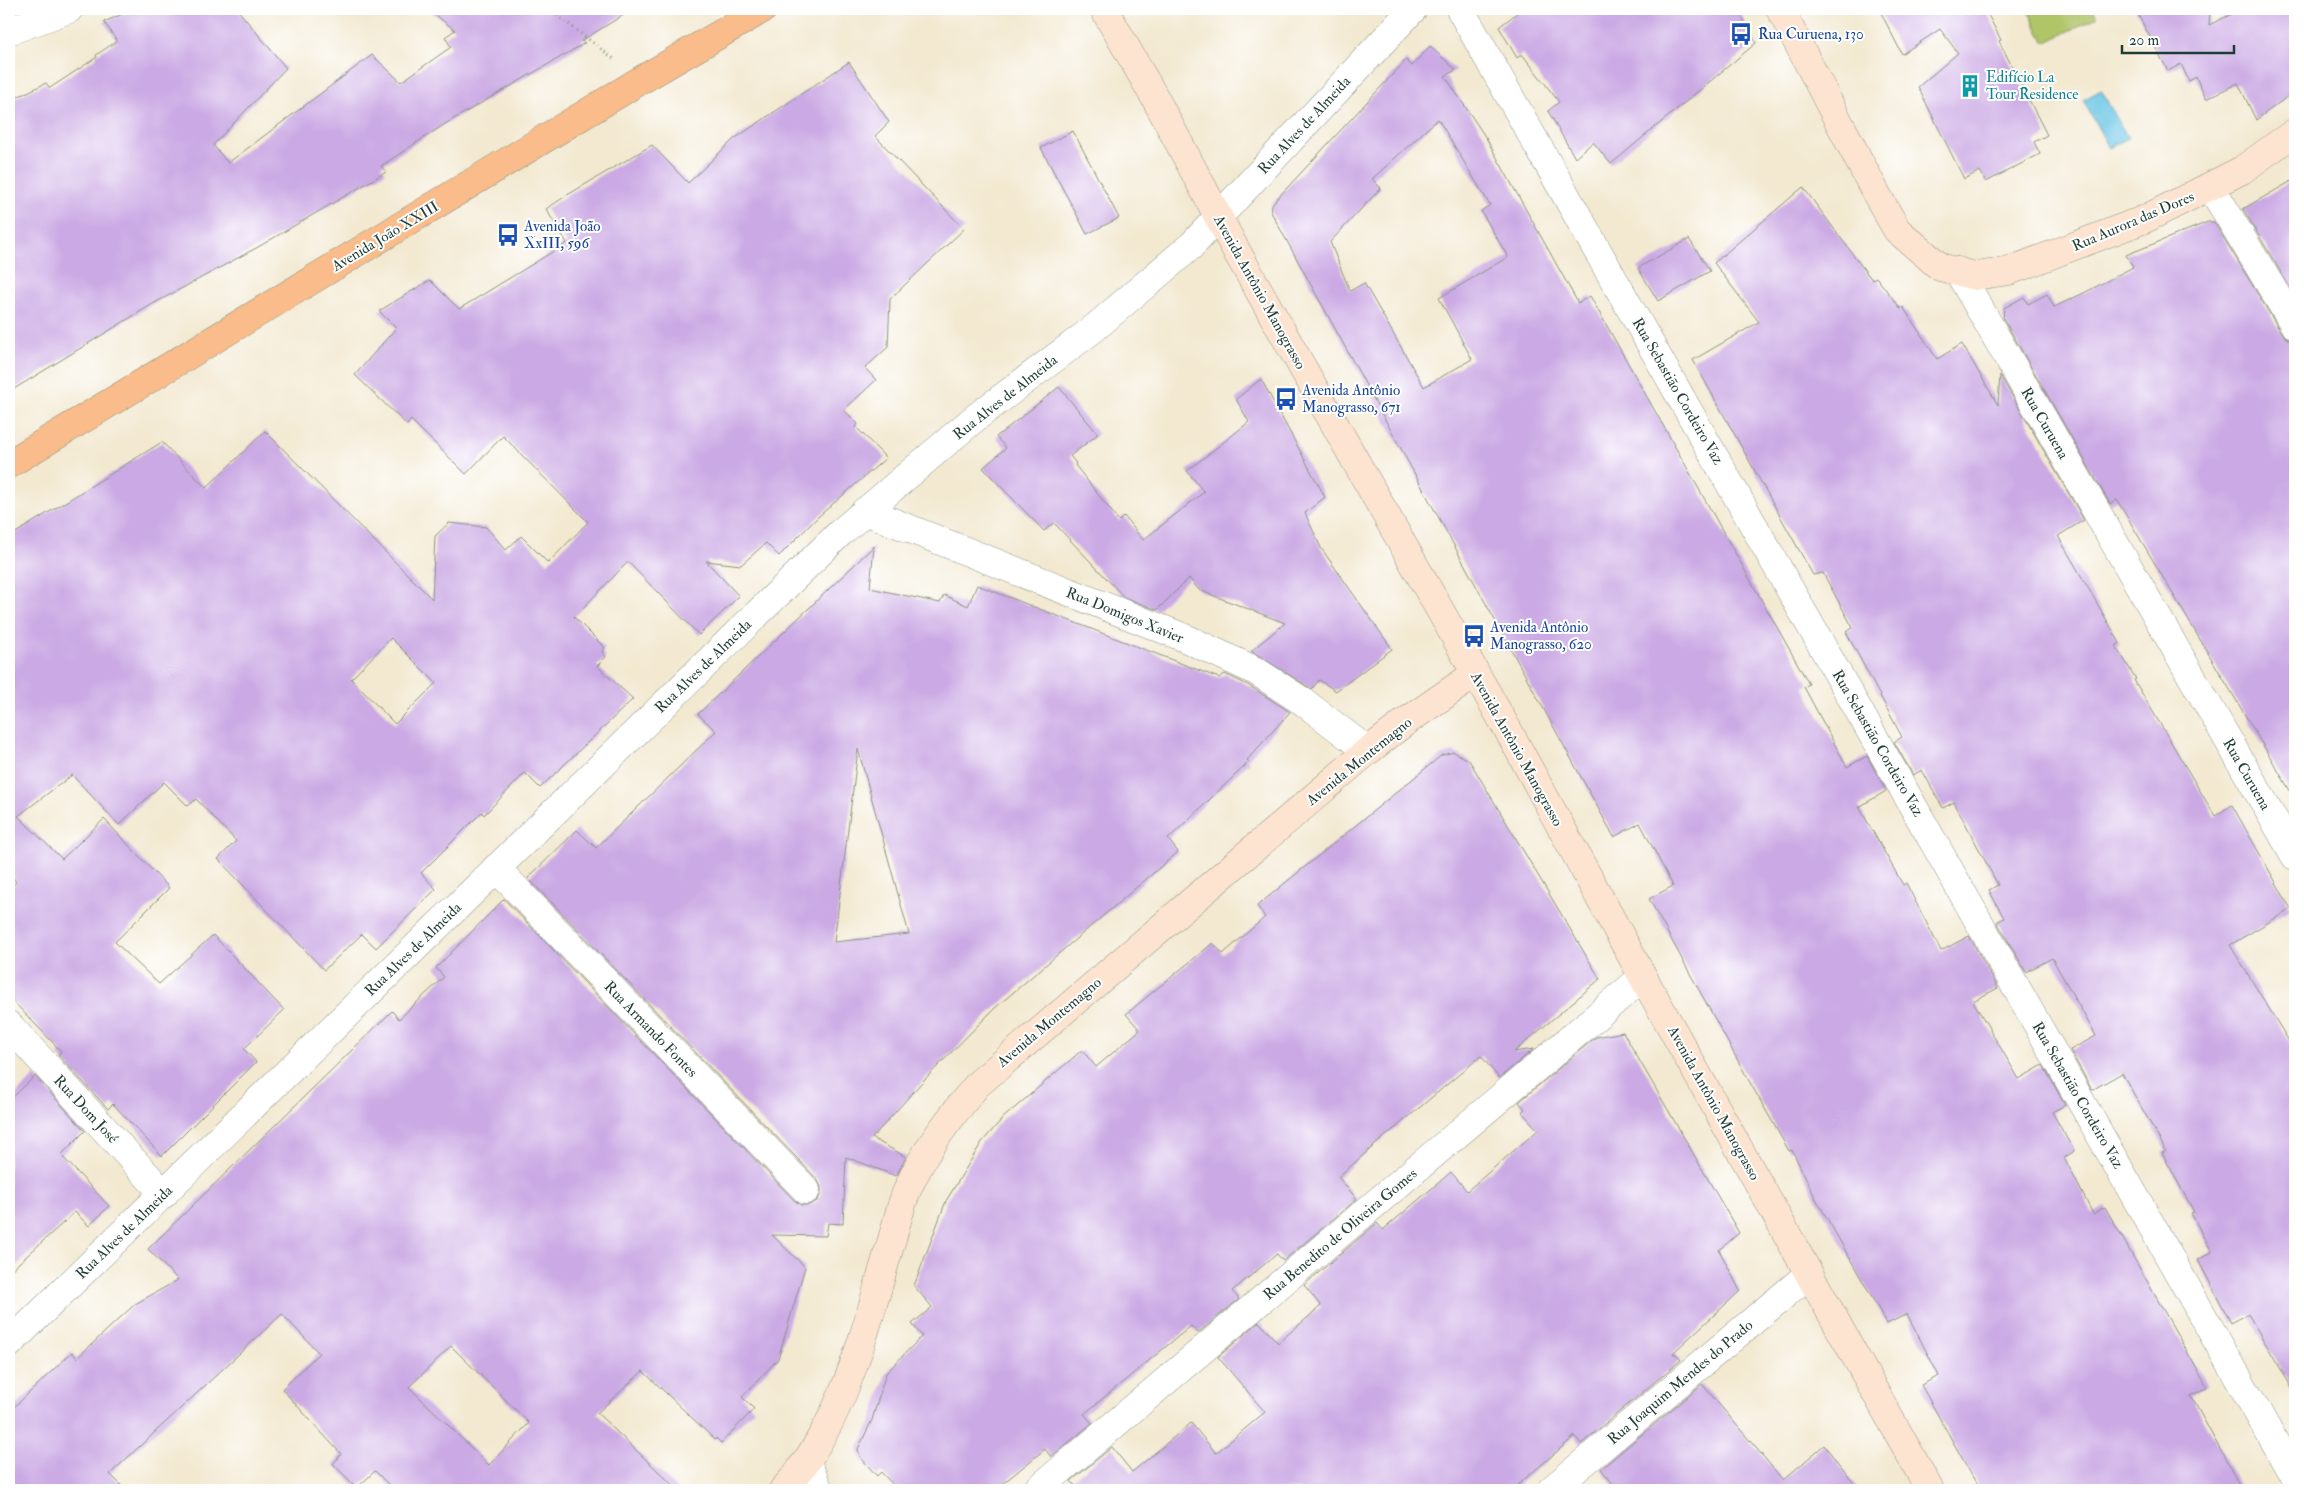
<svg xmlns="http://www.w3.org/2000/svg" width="2304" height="1499" viewBox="0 0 2304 1499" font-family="'IM FELL Double Pica',serif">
<rect width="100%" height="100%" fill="#fff"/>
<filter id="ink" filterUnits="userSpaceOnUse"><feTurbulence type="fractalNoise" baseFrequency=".02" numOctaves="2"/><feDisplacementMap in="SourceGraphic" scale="10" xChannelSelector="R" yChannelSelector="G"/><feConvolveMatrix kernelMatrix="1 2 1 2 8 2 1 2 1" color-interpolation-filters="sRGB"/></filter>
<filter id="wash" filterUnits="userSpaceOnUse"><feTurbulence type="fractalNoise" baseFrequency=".0096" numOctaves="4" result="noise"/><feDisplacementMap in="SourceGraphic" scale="20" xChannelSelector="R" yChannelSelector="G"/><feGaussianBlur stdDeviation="1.12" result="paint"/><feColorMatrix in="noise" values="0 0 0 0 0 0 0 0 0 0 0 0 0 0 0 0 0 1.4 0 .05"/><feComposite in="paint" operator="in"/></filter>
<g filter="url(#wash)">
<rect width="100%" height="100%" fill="#f3e9d1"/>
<!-- green -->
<path fill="#b0c467" stroke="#68804e" d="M 2027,9 L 2093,9 L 2097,17 L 2045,43 Z"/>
<!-- water -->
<path fill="#67c4e5" stroke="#43808c" d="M 2101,90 L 2128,138 L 2109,148 L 2083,100 Z"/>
<g id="blocks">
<!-- building -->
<g fill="#caa9e4" fill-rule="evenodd">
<path d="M 134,9 L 237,9 L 286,68 L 213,145 L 228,163 L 372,55 L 401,82 L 451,47 L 445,37 L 455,30 L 428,9 L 633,9 L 581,41 L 585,43 L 445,124 L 381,166 L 386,172 L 258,247 L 151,305 L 9,392 L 9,101 L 46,83 L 50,88 L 97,57 L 96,55 L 117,41 L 104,22 Z"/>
<path d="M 1522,9 L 1738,9 L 1756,43 L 1611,164 L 1593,142 L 1575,158 L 1548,111 L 1559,102 L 1522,54 L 1517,58 L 1499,27 Z"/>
<path d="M 1879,9 L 1985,9 L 2001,40 L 1999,41 L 2047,135 L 2034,142 L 2040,154 L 1986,182 L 1980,171 L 1964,179 L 1918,87 L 1958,53 L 1940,29 L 1902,54 Z"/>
<path d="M 2135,9 L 2210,9 L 2209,25 L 2242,9 L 2295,9 L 2295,91 L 2256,120 L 2238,83 L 2206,99 L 2196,77 L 2189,81 L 2181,64 L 2168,71 Z"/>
<path d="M 1430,46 L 1456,70 L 1445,76 L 1486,138 L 1578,303 L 1590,296 L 1809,684 L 1804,687 L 1847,767 L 1867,756 L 1886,791 L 1859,807 L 1903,885 L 1906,883 L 1941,951 L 1969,936 L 1998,988 L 1973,1001 L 2019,1079 L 2043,1065 L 2065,1105 L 2052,1112 L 2074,1151 L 2064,1157 L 2093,1214 L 2105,1207 L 2207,1387 L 2191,1396 L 2242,1490 L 1980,1490 L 1921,1385 L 1939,1376 L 1907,1314 L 1887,1324 L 1815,1197 L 1792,1150 L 1789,1151 L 1748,1079 L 1649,899 L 1673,886 L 1640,823 L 1614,837 L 1271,212 L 1272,204 L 1406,60 L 1412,66 ZM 1438,119 L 1490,205 L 1481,211 L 1508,257 L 1439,298 L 1472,359 L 1424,387 L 1364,283 L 1350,291 L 1330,242 L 1381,188 L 1372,179 Z"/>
<path d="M 849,62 L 889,122 L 875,136 L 964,229 L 890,299 L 888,347 L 865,368 L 876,380 L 844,410 L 858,424 L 856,427 L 886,458 L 820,515 L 779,556 L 766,543 L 741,565 L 706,561 L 739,596 L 699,635 L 628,562 L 574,617 L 605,648 L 602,652 L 606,657 L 597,666 L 633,699 L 540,788 L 525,773 L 484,815 L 482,812 L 421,873 L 436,889 L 376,948 L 362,934 L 324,970 L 218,859 L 236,841 L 196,799 L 188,806 L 164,782 L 119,825 L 72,775 L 18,816 L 62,859 L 104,819 L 169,888 L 115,942 L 159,984 L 213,935 L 284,1010 L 244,1049 L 256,1062 L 162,1156 L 113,1104 L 108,1109 L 58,1055 L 61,1051 L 9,997 L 9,889 L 16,882 L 9,871 L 9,537 L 162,442 L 206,488 L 265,431 L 432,599 L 435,536 L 449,523 L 486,527 L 506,550 L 521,536 L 548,563 L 588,522 L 503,436 L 466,474 L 411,420 L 407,425 L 355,375 L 396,328 L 379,311 L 430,280 L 459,309 L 567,243 L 546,209 L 569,194 L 652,145 L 688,183 L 734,139 ZM 391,638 L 436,683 L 395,724 L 351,679 Z"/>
<path d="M 1073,131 L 1119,218 L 1087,234 L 1041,148 Z"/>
<path d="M 2295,179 L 2295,296 L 2243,209 Z"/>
<path d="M 1803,187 L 1872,280 L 1876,277 L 1901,309 L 1903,307 L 1937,359 L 1962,344 L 1998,405 L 2000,375 L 2084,520 L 2058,536 L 2120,643 L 2116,646 L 2136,679 L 2134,680 L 2215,816 L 2232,805 L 2291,909 L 2230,945 L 2295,1051 L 2295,1393 L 2248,1314 L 2231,1323 L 2198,1260 L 2212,1252 L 2191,1213 L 2194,1212 L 2162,1153 L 2166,1151 L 2122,1073 L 2092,1090 L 2070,1050 L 2096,1036 L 2052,958 L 2026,972 L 1997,922 L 2004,918 L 1989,890 L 1998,885 L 1954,802 L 1943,808 L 1922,770 L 1913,775 L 1894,742 L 1902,737 L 1846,632 L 1853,628 L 1823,573 L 1813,575 L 1693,360 L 1759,322 L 1714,263 Z"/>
<path d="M 2208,222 L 2214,222 L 2282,334 L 2287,339 L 2295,342 L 2295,799 L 2117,500 L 2110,504 L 2003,318 L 2004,308 L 2024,297 L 2028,304 L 2047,294 L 2054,307 L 2084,293 L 2133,267 L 2126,255 Z"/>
<path d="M 1689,239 L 1710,271 L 1658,301 L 1638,268 Z"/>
<path d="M 1261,379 L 1325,497 L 1305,513 L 1321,548 L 1392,649 L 1336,691 L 1319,680 L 1312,689 L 1251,651 L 1285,623 L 1199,590 L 1189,578 L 1157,610 L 1124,597 L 1054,523 L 1044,531 L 983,468 L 1006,448 L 996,437 L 1059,387 L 1098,434 L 1070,456 L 1076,463 L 1075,465 L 1119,521 L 1124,516 L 1143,540 L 1204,492 L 1187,471 L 1249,422 L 1236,399 Z"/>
<path d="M 874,546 L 870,588 L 940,603 L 944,595 L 968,606 L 977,585 L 1219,678 L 1225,674 L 1248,685 L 1290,712 L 1247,760 L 1249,762 L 1168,839 L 1178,852 L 995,1008 L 923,1081 L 872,1138 L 906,1157 L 896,1176 L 846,1157 L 843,1224 L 828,1223 L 826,1236 L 772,1235 L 805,1267 L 778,1359 L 742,1397 L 754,1409 L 721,1443 L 716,1438 L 715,1440 L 643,1371 L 597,1413 L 678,1490 L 394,1490 L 375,1471 L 357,1488 L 333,1464 L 341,1454 L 282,1389 L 319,1353 L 282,1314 L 110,1474 L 126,1490 L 9,1490 L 9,1412 L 72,1352 L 77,1358 L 135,1304 L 178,1280 L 148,1249 L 392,1011 L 399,1019 L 444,977 L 436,968 L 504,899 L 795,1201 L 801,1205 L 809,1205 L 817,1201 L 821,1194 L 821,1187 L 817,1179 L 528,878 L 577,830 L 596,848 L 716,731 L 698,714 ZM 858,749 L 909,934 L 834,942 ZM 451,1346 L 529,1423 L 489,1465 L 409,1387 Z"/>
<path d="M 1454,752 L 1469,760 L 1600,979 L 1514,1052 L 1534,1049 L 1499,1078 L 1481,1056 L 1375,1145 L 1338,1177 L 1357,1199 L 1283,1261 L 1277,1254 L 1232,1291 L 1239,1299 L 1198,1333 L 1191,1326 L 1084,1414 L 1092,1423 L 1051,1457 L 1045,1449 L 995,1490 L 898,1490 L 881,1472 L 877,1476 L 860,1457 L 858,1449 L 872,1420 L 886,1373 L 922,1336 L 912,1324 L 932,1307 L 914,1286 L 946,1201 L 982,1142 L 1003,1118 L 1082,1050 L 1096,1067 L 1140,1030 L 1126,1014 L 1213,943 L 1223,954 L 1265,917 L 1257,906 L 1442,755 Z"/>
<path d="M 1623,1032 L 1739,1233 L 1719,1250 L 1740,1291 L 1674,1352 L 1673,1354 L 1676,1354 L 1681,1360 L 1581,1444 L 1575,1436 L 1512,1490 L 1079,1490 L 1071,1481 L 1112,1447 L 1132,1472 L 1191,1423 L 1216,1453 L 1265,1412 L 1218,1357 L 1259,1322 L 1278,1343 L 1321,1306 L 1304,1285 L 1377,1223 L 1383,1230 L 1451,1172 L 1467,1191 L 1538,1130 L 1522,1112 L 1525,1109 L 1519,1102 L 1596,1037 Z"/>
<path d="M 35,1076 L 85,1131 L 61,1155 L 109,1206 L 89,1226 L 75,1212 L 9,1272 L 9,1101 Z"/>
<path d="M 1702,1384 L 1783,1480 L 1824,1445 L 1859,1490 L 1618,1490 L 1601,1469 Z"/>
</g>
</g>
</g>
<g filter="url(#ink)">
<use href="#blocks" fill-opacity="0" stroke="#899382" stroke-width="1"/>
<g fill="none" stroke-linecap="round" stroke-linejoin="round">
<defs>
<g id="street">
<path d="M 1460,9 L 2295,1478"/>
<path d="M 9,31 L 69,9"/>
<path d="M 2211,187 L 2295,326"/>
<path d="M 1958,271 L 2295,856"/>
<path d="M 865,511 L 1185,638 L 1256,671 L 1305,703 L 1368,751"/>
<path d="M 496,868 L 806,1190"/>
<path d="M 9,1025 L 164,1194"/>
<path d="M 9,1344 L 840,533 L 975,418 L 1092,330 L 1192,245 L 1413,9"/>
<path d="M 807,1463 L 819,1490"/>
<path d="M 1037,1490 L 1643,977"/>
<path d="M 1551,1490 L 1809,1274"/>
</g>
<g id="secondary">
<path d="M 1104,9 L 1155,98 L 1237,252 L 1509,732 L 1643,977 L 1930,1490"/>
<path d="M 1780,9 L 1877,195 L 1897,230 L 1940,267 L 1975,276 L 2009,271 L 2145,219 L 2242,170 L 2295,132"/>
<path d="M 783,1490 C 844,1425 865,1329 890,1246 C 896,1227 900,1206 908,1188 C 925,1149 951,1116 978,1084 L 1368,751 L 1404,723 L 1475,674"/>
</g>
<path id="primary" d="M 9,464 L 641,80 L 763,9"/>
</defs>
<!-- street casing -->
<use href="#street" stroke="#899382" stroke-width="29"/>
<!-- secondary casing -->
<use href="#secondary" stroke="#899382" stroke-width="29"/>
<!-- primary casing -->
<use href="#primary" stroke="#899382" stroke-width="29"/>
<!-- path -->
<path stroke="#899382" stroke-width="3" stroke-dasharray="1 4" stroke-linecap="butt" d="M 549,9 L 614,59"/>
<!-- street -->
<use href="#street" stroke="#fff" stroke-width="28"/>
<!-- secondary -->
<use href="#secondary" stroke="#fde4d0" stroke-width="28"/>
<!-- primary -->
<use href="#primary" stroke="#f9bc8a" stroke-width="28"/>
</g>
</g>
<!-- icons -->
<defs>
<symbol id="bus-bare" viewBox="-9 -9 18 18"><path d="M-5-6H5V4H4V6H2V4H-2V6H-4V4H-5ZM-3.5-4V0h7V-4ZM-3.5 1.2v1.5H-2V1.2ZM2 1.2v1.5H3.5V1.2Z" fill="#1a4fb4" stroke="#fff" stroke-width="2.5" paint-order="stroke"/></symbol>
<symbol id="building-bare" viewBox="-9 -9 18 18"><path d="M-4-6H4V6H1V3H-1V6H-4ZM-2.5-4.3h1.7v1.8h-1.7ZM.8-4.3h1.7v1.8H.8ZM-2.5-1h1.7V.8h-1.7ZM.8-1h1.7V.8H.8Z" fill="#0f9aa8" stroke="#fff" stroke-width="2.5" paint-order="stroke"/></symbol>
</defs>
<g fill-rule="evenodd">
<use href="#bus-bare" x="1725" y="18" width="32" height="32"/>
<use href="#building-bare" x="1954" y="70" width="32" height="32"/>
<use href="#bus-bare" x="492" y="219" width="32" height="32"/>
<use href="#bus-bare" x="1270" y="383" width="32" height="32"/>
<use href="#bus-bare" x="1458" y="620" width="32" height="32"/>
</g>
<g text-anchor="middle" stroke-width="4" stroke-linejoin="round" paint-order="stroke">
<!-- transit labels -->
<g font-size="15" fill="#164399" stroke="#fff" text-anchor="start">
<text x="1758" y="39">Rua Curuena, 130</text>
<text x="524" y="231">Avenida João<tspan x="524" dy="17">XxIII, 596</tspan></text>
<text x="1302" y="395">Avenida Antônio<tspan x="1302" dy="17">Manograsso, 671</tspan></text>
<text x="1490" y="632">Avenida Antônio<tspan x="1490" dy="17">Manograsso, 620</tspan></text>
</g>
<!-- culture labels -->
<g font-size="15" fill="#0d838f" stroke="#fff" text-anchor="start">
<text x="1986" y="82">Edifício La<tspan x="1986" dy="17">Tour Residence</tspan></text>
</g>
<!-- street labels -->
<g font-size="15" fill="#1f3d34" stroke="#fff">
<text transform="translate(1304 125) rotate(-47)" y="5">Rua Alves de Almeida</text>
<text transform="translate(2133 221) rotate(-23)" y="5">Rua Aurora das Dores</text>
<text transform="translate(385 236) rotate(-31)" y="5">Avenida João XXIII</text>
<text transform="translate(1260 292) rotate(61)" y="5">Avenida Antônio Manograsso</text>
<text transform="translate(1678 391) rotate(60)" y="5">Rua Sebastião Cordeiro Vaz</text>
<text transform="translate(1005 397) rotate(-38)" y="5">Rua Alves de Almeida</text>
<text transform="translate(2045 423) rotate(60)" y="5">Rua Curuena</text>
<text transform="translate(1125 615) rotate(22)" y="5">Rua Domigos Xavier</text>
<text transform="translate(703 666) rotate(-44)" y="5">Rua Alves de Almeida</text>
<text transform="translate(1878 743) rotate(60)" y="5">Rua Sebastião Cordeiro Vaz</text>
<text transform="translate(1517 749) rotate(61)" y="5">Avenida Antônio Manograsso</text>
<text transform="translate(1359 761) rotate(-39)" y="5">Avenida Montemagno</text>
<text transform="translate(2247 774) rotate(60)" y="5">Rua Curuena</text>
<text transform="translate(413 949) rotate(-44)" y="5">Rua Alves de Almeida</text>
<text transform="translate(1049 1022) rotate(-40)" y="5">Avenida Montemagno</text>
<text transform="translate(651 1029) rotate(46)" y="5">Rua Armando Fontes</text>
<text transform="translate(2078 1095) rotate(60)" y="5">Rua Sebastião Cordeiro Vaz</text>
<text transform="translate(1714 1103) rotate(61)" y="5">Avenida Antônio Manograsso</text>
<text transform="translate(86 1109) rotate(47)" y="5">Rua Dom José</text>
<text transform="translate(124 1232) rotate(-44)" y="5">Rua Alves de Almeida</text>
<text transform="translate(1340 1234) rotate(-40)" y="5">Rua Benedito de Oliveira Gomes</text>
<text transform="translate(1680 1382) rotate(-40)" y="5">Rua Joaquim Mendes do Prado</text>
</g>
</g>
<!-- margin -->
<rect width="2304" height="1499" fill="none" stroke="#fff" stroke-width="30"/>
<!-- scale -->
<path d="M2122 45v8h112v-8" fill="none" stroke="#1f3d34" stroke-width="2.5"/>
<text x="2129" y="45" font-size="15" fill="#1f3d34" stroke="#ffffff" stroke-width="4" paint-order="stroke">20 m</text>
</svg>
